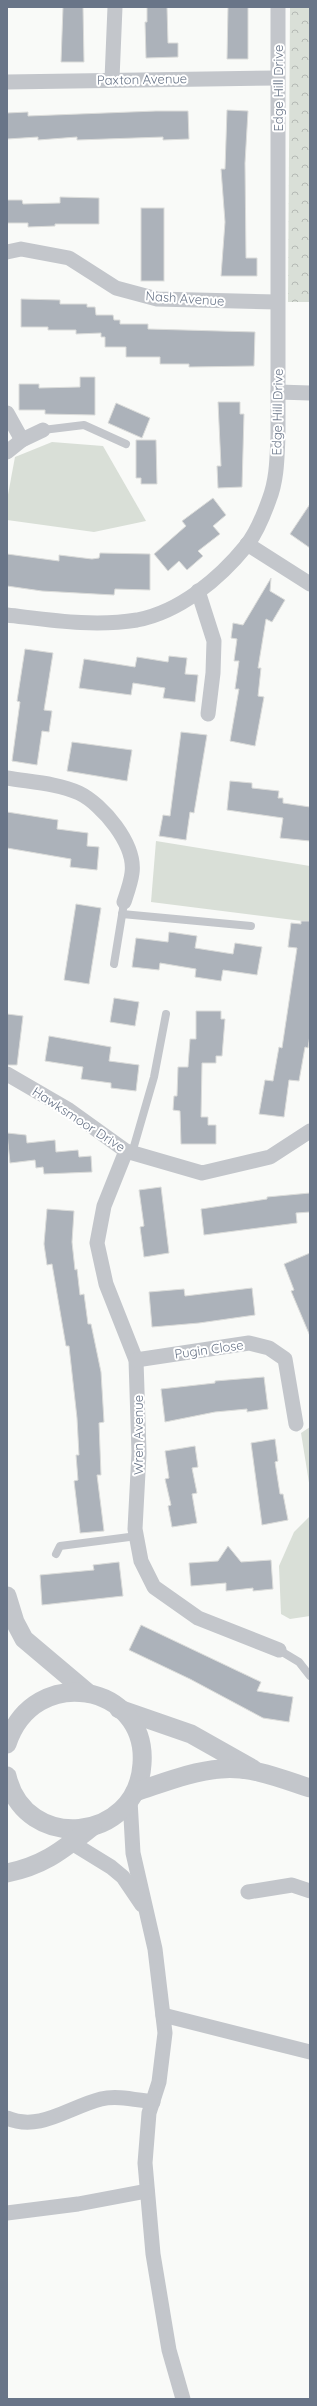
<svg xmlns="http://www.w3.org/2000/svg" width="317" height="2406" viewBox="0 0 317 2406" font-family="Quicksand,sans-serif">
<defs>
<pattern id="forest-crowns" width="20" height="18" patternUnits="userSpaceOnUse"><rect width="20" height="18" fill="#d9dfd7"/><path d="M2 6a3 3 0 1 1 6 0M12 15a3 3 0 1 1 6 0" fill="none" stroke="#b4b9b4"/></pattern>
</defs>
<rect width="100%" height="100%" fill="#f9faf8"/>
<!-- green -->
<g fill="#d9dfd7">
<path d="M 52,442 L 103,446 L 146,521 L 94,532 L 7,520 L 7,500 L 15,457 Z"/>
<path d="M 156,841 L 310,866 L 310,922 L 151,902 Z"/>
<path d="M 310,1427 L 310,1489 L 301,1433 Z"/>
<path d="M 310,1516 L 310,1616 L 290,1619 L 281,1614 L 279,1566 L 294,1532 Z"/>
</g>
<!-- forest -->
<path fill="url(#forest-crowns)" d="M 290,7 L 310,7 L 310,302 L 288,302 Z"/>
<!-- building -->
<g fill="#acb2ba" stroke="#dbdcda">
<path d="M 63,7 L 83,7 L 84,62 L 61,62 Z"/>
<path d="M 147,7 L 167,7 L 168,43 L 178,43 L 178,57 L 146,58 L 145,22 L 147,22 Z"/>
<path d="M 228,7 L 248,7 L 248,59 L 227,59 Z"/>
<path d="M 227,110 L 248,111 L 245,163 L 246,258 L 257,258 L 257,276 L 221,276 L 225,222 L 221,169 L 225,169 Z"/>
<path d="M 156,111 L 188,111 L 189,139 L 163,140 L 163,137 L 77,140 L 77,137 L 38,140 L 38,137 L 7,139 L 7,113 L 28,112 L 28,116 Z"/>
<path d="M 60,197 L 99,198 L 99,224 L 55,224 L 55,226 L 28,227 L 28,223 L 7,223 L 7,200 L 22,200 L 23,204 L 60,203 Z"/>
<rect x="141" y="208" width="23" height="73"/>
<path d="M 21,299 L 60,300 L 60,304 L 87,304 L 87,307 L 95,307 L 96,315 L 113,315 L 114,320 L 120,320 L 120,324 L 148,324 L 148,329 L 255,332 L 254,366 L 189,367 L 189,364 L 160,364 L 160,357 L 126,357 L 126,347 L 105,347 L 105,337 L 101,337 L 101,333 L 76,334 L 76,330 L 48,330 L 48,327 L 21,327 Z"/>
<path d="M 80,377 L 95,377 L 95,415 L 45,414 L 45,410 L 19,410 L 19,384 L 39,384 L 39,388 L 80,387 Z"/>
<path d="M 218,402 L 240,402 L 240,414 L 244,414 L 242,487 L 218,488 L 217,466 L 221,466 Z"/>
<path d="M 116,403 L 150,418 L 142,438 L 108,423 Z"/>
<path d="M 136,440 L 156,440 L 157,484 L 141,484 L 141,478 L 136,478 Z"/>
<path d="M 213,498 L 226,515 L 213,526 L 220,534 L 198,551 L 203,556 L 187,570 L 179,561 L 168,571 L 154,554 L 186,526 L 182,521 Z"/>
<path d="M 310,504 L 310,548 L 290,534 Z"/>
<path d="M 100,553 L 150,554 L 150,590 L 115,589 L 114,595 L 42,591 L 7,586 L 7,554 L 59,561 L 59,555 L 92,559 L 99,558 Z"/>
<path d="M 271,578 L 270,591 L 285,600 L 272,622 L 266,619 L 258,668 L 261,668 L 258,696 L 264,697 L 255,746 L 230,741 L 239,689 L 235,689 L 239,661 L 234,661 L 237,639 L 231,638 L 233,623 L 243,625 Z"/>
<path d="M 25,649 L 53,653 L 44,710 L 52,711 L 49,732 L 42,731 L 37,765 L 12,761 L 20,702 L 17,701 Z"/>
<path d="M 169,656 L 187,658 L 185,674 L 198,675 L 195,702 L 163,698 L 165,688 L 133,683 L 131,695 L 79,688 L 84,659 L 135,667 L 137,657 L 168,662 Z"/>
<path d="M 181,732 L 207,735 L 194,813 L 190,812 L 186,840 L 159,836 L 163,815 L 170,816 Z"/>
<path d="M 72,742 L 132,750 L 127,781 L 67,771 Z"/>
<path d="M 230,781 L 252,783 L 252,788 L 279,791 L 278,798 L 283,798 L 283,803 L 310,807 L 310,841 L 280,838 L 283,818 L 227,810 Z"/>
<path d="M 7,812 L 58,820 L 57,829 L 88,833 L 87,846 L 99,847 L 97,870 L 70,867 L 71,859 L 7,848 Z"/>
<path d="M 76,904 L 101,908 L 89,984 L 64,980 Z"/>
<path d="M 301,921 L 310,921 L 310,1035 L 308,1048 L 305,1047 L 299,1081 L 289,1080 L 284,1117 L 259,1114 L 265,1080 L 273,1081 L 279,1047 L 282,1048 L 297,948 L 288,947 L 291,923 L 301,924 Z"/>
<path d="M 169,932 L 197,936 L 195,948 L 233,954 L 235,943 L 262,947 L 257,975 L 223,970 L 221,981 L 195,977 L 196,969 L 160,963 L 159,970 L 132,967 L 136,938 L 168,942 Z"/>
<path d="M 114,998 L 139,1002 L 135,1026 L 110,1022 Z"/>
<path d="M 196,1011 L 221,1011 L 221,1019 L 225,1019 L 222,1056 L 216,1056 L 216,1063 L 202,1063 L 201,1117 L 208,1117 L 208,1125 L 216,1125 L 216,1144 L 181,1144 L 180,1111 L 173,1110 L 174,1096 L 177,1096 L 178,1067 L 188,1067 L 190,1039 L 196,1039 Z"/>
<path d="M 7,1014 L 23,1016 L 17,1065 L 7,1065 Z"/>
<path d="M 49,1036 L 111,1047 L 109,1061 L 139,1065 L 136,1091 L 111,1088 L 111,1083 L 81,1079 L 83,1067 L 45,1061 Z"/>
<path d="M 7,1133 L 26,1135 L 27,1143 L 55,1140 L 56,1152 L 78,1150 L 79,1157 L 91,1156 L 92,1172 L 44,1174 L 43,1167 L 36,1168 L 35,1160 L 10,1163 Z"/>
<path d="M 161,1187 L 169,1253 L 144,1257 L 140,1227 L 144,1226 L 139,1190 Z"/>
<path d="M 310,1193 L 310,1212 L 296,1213 L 297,1223 L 204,1235 L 201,1209 L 267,1199 L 267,1197 Z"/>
<path d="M 47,1209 L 74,1211 L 72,1242 L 75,1270 L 77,1269 L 80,1295 L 84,1294 L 88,1324 L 91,1324 L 101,1372 L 104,1422 L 99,1423 L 101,1475 L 97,1475 L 104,1531 L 80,1533 L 80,1531 L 74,1481 L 78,1480 L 76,1455 L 79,1455 L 77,1418 L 69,1346 L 66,1346 L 52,1264 L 47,1265 L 44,1244 Z"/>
<path d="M 310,1253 L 310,1336 L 291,1291 L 294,1290 L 284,1264 Z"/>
<path d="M 252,1288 L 255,1315 L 199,1323 L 152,1327 L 149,1292 L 184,1289 L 185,1296 Z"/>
<path d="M 264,1377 L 268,1409 L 247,1412 L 247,1409 L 215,1412 L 165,1422 L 161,1389 L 215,1383 L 215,1381 Z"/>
<path d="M 275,1439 L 278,1461 L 275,1462 L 280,1494 L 283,1494 L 288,1520 L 262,1525 L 251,1443 Z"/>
<path d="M 195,1446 L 198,1467 L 192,1468 L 197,1493 L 192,1494 L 197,1523 L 172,1527 L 168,1506 L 171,1505 L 165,1479 L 169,1478 L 165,1451 Z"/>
<path d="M 228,1546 L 241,1562 L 271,1560 L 273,1589 L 253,1591 L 253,1588 L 226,1591 L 226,1583 L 191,1586 L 189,1563 L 218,1561 Z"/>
<path d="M 119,1562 L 123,1596 L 42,1605 L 40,1575 L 94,1570 L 93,1565 Z"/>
<path d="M 141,1625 L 261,1682 L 257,1691 L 293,1697 L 289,1722 L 263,1718 L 190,1679 L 129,1650 Z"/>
</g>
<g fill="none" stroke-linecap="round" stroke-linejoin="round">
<!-- service -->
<g stroke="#c3c6cb" stroke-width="8">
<path d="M 43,430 L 84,425 L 126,444"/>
<path d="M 122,914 L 251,926"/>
<path d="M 114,964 L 123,909"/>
<path d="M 132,1153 L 154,1077 L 166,1014"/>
<path d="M 56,1554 L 60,1546 L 137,1536"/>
<path d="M 279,1650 L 299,1662 L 310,1676"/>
</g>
<!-- minor -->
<g stroke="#c3c6cb" stroke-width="15">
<path d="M 112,79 L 115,7"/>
<path d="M 7,82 L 277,78"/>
<path d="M 7,252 L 21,249 L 69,258 L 116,288 L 157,299 L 277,302"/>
<path d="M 278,392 L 310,393"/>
<path d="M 7,413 L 22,440"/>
<path d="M 7,452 L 22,440 L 43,430"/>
<path d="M 247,544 L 310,584"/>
<path d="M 198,591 L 214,641 L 213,673 L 208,714"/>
<path d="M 7,615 C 51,620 93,627 137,620 C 180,612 220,578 246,546 C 256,534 264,514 269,500 C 277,480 277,458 278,436 L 278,7"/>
<path d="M 7,778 C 30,782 57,783 79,793 C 102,804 136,844 132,873 C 131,882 127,893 124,902"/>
<path d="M 7,1074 L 69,1110 L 126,1151 L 202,1173 L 270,1157 L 310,1131"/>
<path d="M 126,1151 L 104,1206 L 97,1243 L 106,1284 L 136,1360 L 139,1453 L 135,1529 L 141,1561 L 154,1587 L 198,1618 L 279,1650"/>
<path d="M 136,1360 L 249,1343 L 269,1348 L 285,1359 L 296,1424"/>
<path d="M 130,1800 L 133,1853 L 155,1949 L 165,2033 L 159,2082 L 149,2113 L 145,2163 L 153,2254 L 169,2350 L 183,2399"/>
<path d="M 72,1843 L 111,1867 L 123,1877 L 142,1905"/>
<path d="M 248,1892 L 292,1885 L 310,1891"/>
<path d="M 163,2015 L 310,2052"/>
<path d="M 7,2118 C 40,2132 69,2107 101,2099 C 117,2095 136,2100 153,2102"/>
<path d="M 7,2213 L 78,2204 L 147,2191"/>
</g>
<!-- tertiary -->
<g stroke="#c3c6cb" stroke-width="19">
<path d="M 7,1596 L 15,1622 L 24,1639 L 88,1693"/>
<path d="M 119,1709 L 191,1734 L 253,1769"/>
<path d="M 7,1744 C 34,1662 148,1684 142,1764 C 137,1843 25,1853 7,1776"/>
<path d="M 135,1792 C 163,1783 192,1771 221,1769 C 251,1766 282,1779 310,1788"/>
<path d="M 7,1873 C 45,1865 62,1850 92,1827"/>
</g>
</g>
<g text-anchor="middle" stroke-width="4" stroke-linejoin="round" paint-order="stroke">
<!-- street labels -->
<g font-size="13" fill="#697588" stroke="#fff">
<text transform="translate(142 79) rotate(-1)" y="5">Paxton Avenue</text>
<text transform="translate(278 88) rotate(-90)" y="5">Edge Hill Drive</text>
<text transform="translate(185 298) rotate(4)" y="5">Nash Avenue</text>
<text transform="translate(277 412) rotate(-89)" y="5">Edge Hill Drive</text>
<text transform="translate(79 1119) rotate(33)" y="5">Hawksmoor Drive</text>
<text transform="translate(209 1349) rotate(-8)" y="5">Pugin Close</text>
<text transform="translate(138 1435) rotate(-90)" y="5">Wren Avenue</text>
</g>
</g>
<!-- border -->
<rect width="317" height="2406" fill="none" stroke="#697588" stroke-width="16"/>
</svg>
